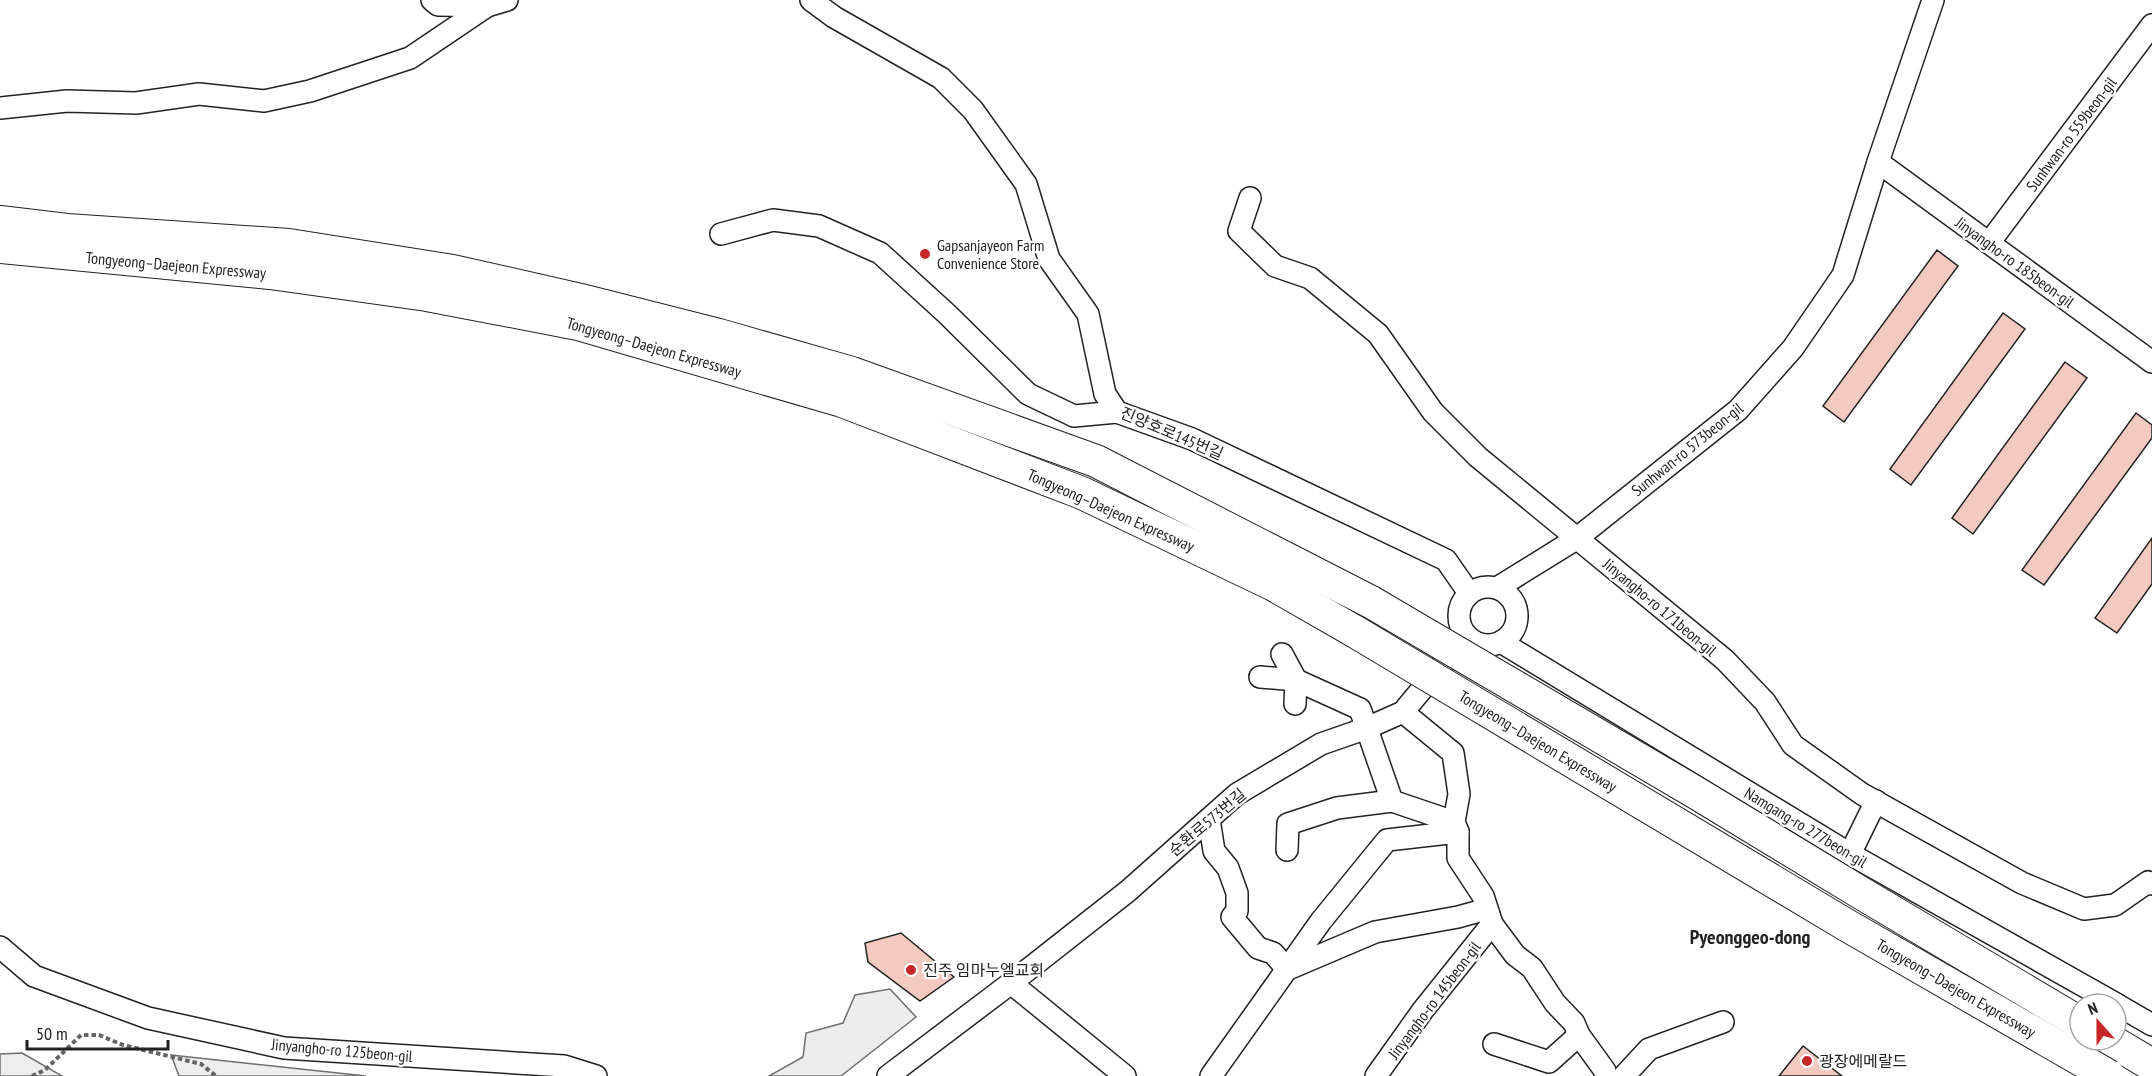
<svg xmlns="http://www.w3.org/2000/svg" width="2152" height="1076" viewBox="0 0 2152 1076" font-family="'PT Sans Narrow','Noto Sans KR',sans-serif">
<rect width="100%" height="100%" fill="#fff"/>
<!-- green -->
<g fill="#eee" stroke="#6f6f6f" stroke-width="1.5">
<path d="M 22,1053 L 62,1076 L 0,1076 L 0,1054 Z"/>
<path d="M 171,1055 L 366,1076 L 179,1076 Z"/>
</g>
<!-- parking -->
<path fill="#ededed" stroke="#6f6f6f" stroke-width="1.5" d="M 890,989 L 916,1017 L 841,1076 L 769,1076 L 803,1057 L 806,1033 L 843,1023 L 855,995 Z"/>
<!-- building -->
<g fill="#f3c9c0" stroke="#222" stroke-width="1.5">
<path d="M 1937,250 L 1958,266 L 1844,422 L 1823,406 Z"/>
<path d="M 2003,313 L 2025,329 L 1911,485 L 1890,469 Z"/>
<path d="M 2065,362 L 2087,378 L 1973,534 L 1952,518 Z"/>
<path d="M 2136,413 L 2152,425 L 2152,438 L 2044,585 L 2022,570 Z"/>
<path d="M 2152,538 L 2152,584 L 2117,633 L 2095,618 Z"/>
<path d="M 901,933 L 954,977 L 920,1001 L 868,962 L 865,943 Z"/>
<path d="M 1803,1046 L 1842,1076 L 1779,1076 Z"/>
</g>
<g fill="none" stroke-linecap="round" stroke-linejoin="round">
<defs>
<g id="minor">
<path d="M 432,0 L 438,5 L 487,6 L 507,0"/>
<path d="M 811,0 L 834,17 L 941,78 L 973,110 L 1026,184 L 1049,259 L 1088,314 L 1105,394 L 1117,412 L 1192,439 L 1446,560 L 1469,593"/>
<path d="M 0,108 L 67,101 L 136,103 L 199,94 L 264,101 L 310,91 L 410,58 L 487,6"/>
<path d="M 1878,162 L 2152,362"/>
<path d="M 1250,198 L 1239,231 L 1275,266 L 1310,278 L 1378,334 L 1433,412 L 1478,457 L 1725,660 L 1765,702 L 1793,745 L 1862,794 L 2022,883 L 2084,909 L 2115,905 L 2148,882 L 2152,884"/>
<path d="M 721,234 L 773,220 L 819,226 L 880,253 L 947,314 L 1028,394 L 1074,416 L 1117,412"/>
<path d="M 1989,243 L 2152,25"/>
<circle cx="1488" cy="616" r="29"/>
<path d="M 1497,588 L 1576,539 L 1738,410 L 1793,348 L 1843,275 L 1878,162 L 1933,0"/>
<path d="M 1501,642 L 1850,854 L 2116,1004"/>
<path d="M 1260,677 L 1296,680 L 1282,654"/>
<path d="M 1295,704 L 1296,680 L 1360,709 L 1392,801 L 1454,822"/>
<path d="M 1403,712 L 1453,753 L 1459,794 L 1454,822 L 1458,832"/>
<path d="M 1209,819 L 1214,851 L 1228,868 L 1237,893 L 1237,911 L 1232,917 L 1258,948 L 1273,953 L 1287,969"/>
<path d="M 1287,850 L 1288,824 L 1337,808 L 1392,801"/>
<path d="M 1850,854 L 1876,801"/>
<path d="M 0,947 L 34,976 L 148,1018 L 284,1048 L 564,1066 L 596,1076"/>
<path d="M 1288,969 L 1375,932 L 1458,917 L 1487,909 L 1489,915"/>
<path d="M 1011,983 L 1125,1076"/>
<path d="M 2116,1004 L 2152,1025"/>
<path d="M 1494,1044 L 1549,1062 L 1579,1035"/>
<path d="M 888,1076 L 1011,983 L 1128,891 L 1237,794 L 1321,744 L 1367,728 L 1403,712 L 1466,636"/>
<path d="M 1211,1076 L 1321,921 L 1387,840 L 1458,832 L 1458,858 L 1483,896 L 1492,924 L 1515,955 L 1532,968 L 1555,1003 L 1574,1023 L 1579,1035 L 1605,1071 L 1606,1076"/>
<path d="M 1376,1076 L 1423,1010 L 1492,924"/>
<path d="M 1624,1076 L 1649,1049 L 1723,1022"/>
</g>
<g id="highway">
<path d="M 0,222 L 67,230 L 289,245 L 453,271 L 581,300 L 719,335 L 852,373 L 1096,461 L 1371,602"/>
<path d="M 0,247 L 270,273 L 427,295 L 578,324 L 842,401 L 1082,493 L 1274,585 L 1354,631"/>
<path d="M 2110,1040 L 2152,1065"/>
</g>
</defs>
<!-- minor casing -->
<use href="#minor" stroke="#222" stroke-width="24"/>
<!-- highway casing -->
<use href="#highway" stroke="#222" stroke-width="34"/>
<!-- path -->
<path stroke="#646464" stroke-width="4" stroke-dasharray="4.5 3" stroke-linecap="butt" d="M 32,1076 L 45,1070 L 81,1035 L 99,1035 L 123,1045 L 201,1064 L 216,1076"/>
<!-- minor -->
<use href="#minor" stroke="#fff" stroke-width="21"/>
<!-- highway -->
<use href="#highway" stroke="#fff" stroke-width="32"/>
<defs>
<g id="highway-bridge">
<path d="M 1371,602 L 1693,791 L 1861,893 L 2080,1023"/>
<path d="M 1354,631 L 1848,926 L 2109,1076"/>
</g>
</defs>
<!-- highway-bridge casing -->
<use href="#highway-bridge" stroke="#222" stroke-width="34" stroke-linecap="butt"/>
<!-- highway-bridge -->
<use href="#highway-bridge" stroke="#fff" stroke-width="32"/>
</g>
<!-- markers -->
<g fill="#c62828" stroke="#fff" stroke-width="2">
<circle cx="925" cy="254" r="6"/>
<circle cx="911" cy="970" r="6"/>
<circle cx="1807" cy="1061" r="6"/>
</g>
<g text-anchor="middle" stroke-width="4.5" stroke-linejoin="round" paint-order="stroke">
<!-- street labels -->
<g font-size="16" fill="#222" stroke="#fff">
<text transform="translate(2071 134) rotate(-53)" y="6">Sunhwan-ro 559beon-gil</text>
<text transform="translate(2015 262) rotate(36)" y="6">Jinyangho-ro 185beon-gil</text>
<text transform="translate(176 265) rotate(5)" y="6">Tongyeong–Daejeon Expressway</text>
<text transform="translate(654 347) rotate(16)" y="6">Tongyeong–Daejeon Expressway</text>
<text transform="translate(1172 433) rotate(23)" y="6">진양호로145번길</text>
<text transform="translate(1687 449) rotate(-39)" y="6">Sunhwan-ro 573beon-gil</text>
<text transform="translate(1111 510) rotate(24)" y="6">Tongyeong–Daejeon Expressway</text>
<text transform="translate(1660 607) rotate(40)" y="6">Jinyangho-ro 171beon-gil</text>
<text transform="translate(1538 741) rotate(31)" y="6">Tongyeong–Daejeon Expressway</text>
<text transform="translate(1207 822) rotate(-40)" y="6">순환로573번길</text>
<text transform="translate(1806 827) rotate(31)" y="6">Namgang-ro 277beon-gil</text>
<text transform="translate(1956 988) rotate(30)" y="6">Tongyeong–Daejeon Expressway</text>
<text transform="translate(1434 1000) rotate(-53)" y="6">Jinyangho-ro 145beon-gil</text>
<text transform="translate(342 1050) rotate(5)" y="6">Jinyangho-ro 125beon-gil</text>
</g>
<!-- poi labels -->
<g font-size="16" fill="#222" stroke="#fff" text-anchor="start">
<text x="937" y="251">Gapsanjayeon Farm<tspan x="937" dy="18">Convenience Store</tspan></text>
<text x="923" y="976">진주 임마누엘교회</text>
<text x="1819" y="1067">광장에메랄드</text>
</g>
<!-- quarter labels -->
<g font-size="20" font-weight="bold" fill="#222" stroke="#fff">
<text x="1750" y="944">Pyeonggeo-dong</text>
</g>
</g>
<!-- north arrow -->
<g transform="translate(2098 1022) rotate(339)"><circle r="28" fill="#ffffff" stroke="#a7a7a7" stroke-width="1.5"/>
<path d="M0-4.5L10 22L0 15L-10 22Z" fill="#c62828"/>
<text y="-9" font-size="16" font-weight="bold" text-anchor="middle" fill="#222222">N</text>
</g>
<!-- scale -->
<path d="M27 1040v9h141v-9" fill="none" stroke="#222222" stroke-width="3"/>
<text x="36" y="1040" font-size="18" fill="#222222" stroke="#ffffff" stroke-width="4.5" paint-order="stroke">50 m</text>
</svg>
